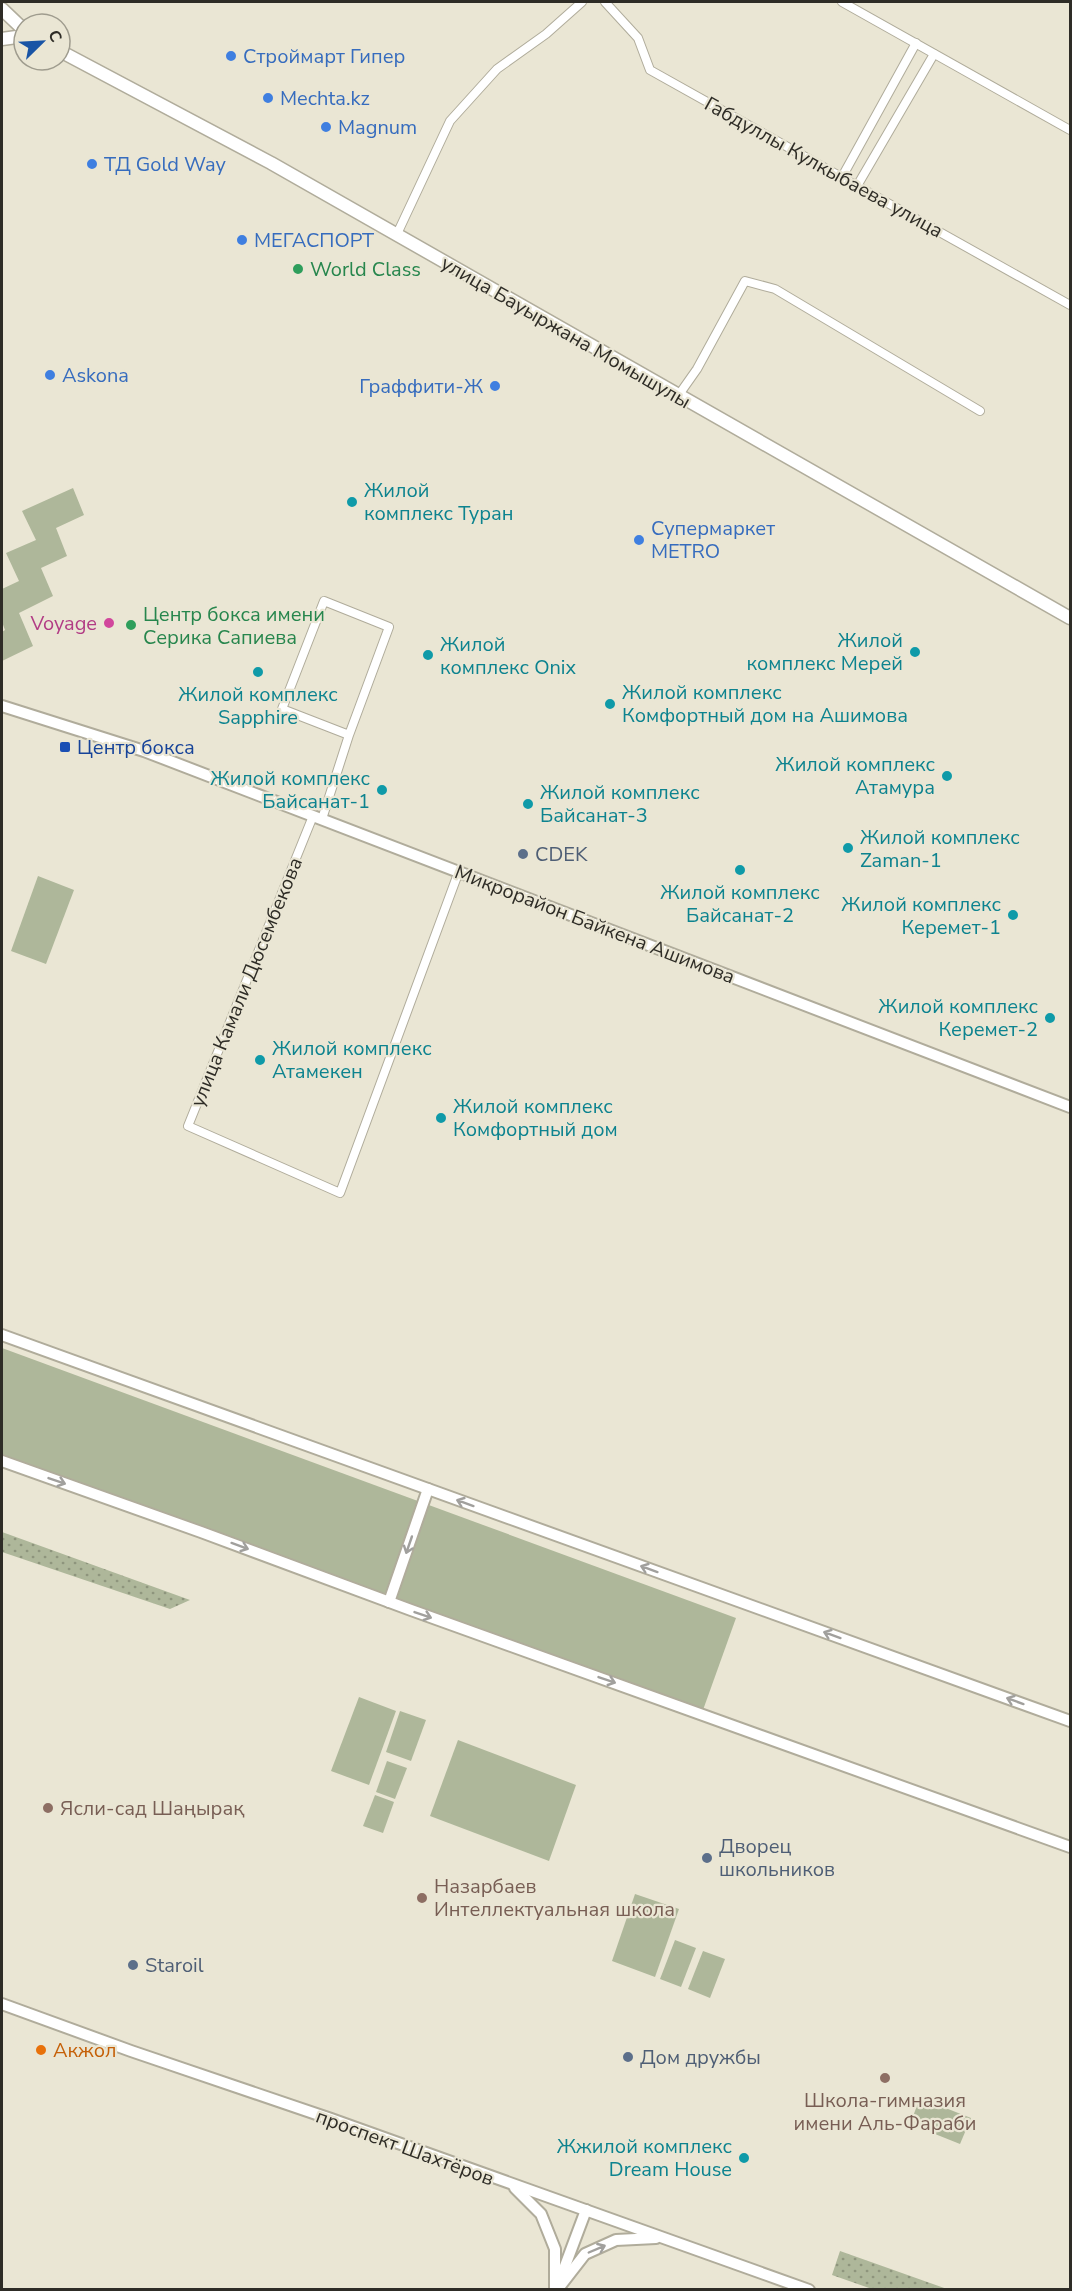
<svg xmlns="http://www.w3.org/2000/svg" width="1072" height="2291" viewBox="0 0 1072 2291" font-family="'Nunito Sans',sans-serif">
<defs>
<pattern id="grass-dots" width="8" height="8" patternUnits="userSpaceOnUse" patternTransform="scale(1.5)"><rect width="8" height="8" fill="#aeb79a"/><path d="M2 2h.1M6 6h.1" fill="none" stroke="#8e957d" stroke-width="1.8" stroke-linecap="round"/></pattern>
</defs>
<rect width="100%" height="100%" fill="#eae6d4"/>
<!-- grass -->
<g fill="url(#grass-dots)">
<path d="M 2,1532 L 190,1600 L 170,1609 L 2,1552 Z"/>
<path d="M 840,2251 L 947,2289 L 872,2289 L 832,2275 Z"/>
</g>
<!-- green -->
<g fill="#aeb79a">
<path d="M 73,488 L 84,515 L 56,528 L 67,556 L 41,568 L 53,596 L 19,613 L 33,646 L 2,661 L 2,632 L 5,630 L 2,622 L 2,589 L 19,581 L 6,553 L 36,540 L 22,511 Z"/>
<path d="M 38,876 L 74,890 L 46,964 L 11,951 Z"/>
<path d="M 2,1348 L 736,1618 L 703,1710 L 2,1455 Z"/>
<path d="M 359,1697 L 396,1711 L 369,1785 L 331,1771 Z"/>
<path d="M 400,1711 L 426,1720 L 411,1761 L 386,1752 Z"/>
<path d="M 458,1740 L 576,1785 L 549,1861 L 430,1816 Z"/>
<path d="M 387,1761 L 407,1768 L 395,1799 L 376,1792 Z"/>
<path d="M 375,1795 L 394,1802 L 383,1833 L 363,1826 Z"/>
<path d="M 635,1894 L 679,1909 L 655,1977 L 612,1961 Z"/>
<path d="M 675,1940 L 696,1948 L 681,1987 L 660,1979 Z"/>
<path d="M 703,1951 L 725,1959 L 710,1998 L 688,1989 Z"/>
<path d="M 920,2098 L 971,2118 L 960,2144 L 910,2124 Z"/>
</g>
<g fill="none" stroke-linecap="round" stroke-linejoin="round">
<defs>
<g id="street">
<path d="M 605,2 L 638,38 L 650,70 L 1070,305"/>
<path d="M 842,2 L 1070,130"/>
<path d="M 842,177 L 916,43"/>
<path d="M 857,186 L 934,54"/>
<path d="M 397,234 L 450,121 L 497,69 L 546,34 L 582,2"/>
<path d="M 678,396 L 697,369 L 745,281 L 775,289 L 980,411"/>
<path d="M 313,816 L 188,1126 L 340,1193 L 459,871"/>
<path d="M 322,819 L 349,735 L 389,627 L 324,601 L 282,709 L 349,735"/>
</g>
<g id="secondary">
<path d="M 2,706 L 144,751 L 1070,1107"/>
<path d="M 2,1335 L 1070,1721"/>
<path d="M 2,1461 L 201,1532 L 411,1610 L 1070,1847"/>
<path d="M 389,1602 L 428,1489"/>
<path d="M 2,2004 L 131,2051 L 331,2119 L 809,2290"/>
<path d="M 515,2188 L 541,2214 L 555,2249 L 555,2290"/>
<path d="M 559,2282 L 586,2210"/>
<path d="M 557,2290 L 585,2254 L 616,2240 L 656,2238"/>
</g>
<g id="primary">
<path d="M 2,9 L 24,30"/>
<path d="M 2,39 L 24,36"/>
<path d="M 60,51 L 271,163 L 1070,618"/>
</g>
</defs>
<!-- street casing -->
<use href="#street" stroke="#b0ac9b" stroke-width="10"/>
<!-- secondary casing -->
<use href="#secondary" stroke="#b0ac9b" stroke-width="14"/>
<!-- primary casing -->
<use href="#primary" stroke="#b0ac9b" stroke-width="15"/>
<!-- street -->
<use href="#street" stroke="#fff" stroke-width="8"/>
<!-- secondary -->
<use href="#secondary" stroke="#fff" stroke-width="10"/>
<!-- primary -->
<use href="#primary" stroke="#fff" stroke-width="12"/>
</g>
<!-- one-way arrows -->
<defs><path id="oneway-shaft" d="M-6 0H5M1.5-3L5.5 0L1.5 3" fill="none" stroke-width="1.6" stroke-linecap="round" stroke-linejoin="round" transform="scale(1.5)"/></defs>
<g stroke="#a1a09d">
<use href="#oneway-shaft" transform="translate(57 1481) rotate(19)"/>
<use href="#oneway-shaft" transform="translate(465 1503) rotate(-160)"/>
<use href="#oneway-shaft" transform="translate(409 1545) rotate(109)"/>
<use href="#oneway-shaft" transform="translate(240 1546) rotate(20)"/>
<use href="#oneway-shaft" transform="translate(649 1569) rotate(-160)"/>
<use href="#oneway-shaft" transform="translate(423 1615) rotate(19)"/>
<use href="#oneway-shaft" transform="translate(832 1635) rotate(-160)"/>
<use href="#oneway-shaft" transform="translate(607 1680) rotate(19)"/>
<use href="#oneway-shaft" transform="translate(1015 1701) rotate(-160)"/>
<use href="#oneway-shaft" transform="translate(597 2249) rotate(-23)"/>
</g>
<!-- markers -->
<g fill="#3f7fe0" stroke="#eae6d4" stroke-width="2">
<circle cx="231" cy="56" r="6"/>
<circle cx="268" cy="98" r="6"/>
<circle cx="326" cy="127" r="6"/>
<circle cx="92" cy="164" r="6"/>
<circle cx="242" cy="240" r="6"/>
<circle cx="50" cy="375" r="6"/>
<circle cx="495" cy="386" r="6"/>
<circle cx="639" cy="540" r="6"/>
</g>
<g fill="#2e9e5b" stroke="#eae6d4" stroke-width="2">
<circle cx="298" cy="269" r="6"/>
<circle cx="131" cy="625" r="6"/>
</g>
<g fill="#0f9aa8" stroke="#eae6d4" stroke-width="2">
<circle cx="352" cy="502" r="6"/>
<circle cx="915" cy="652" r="6"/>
<circle cx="428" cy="655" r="6"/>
<circle cx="258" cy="672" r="6"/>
<circle cx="610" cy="704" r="6"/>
<circle cx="947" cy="776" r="6"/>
<circle cx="382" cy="790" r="6"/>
<circle cx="528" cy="804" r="6"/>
<circle cx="848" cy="848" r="6"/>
<circle cx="740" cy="870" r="6"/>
<circle cx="1013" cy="915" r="6"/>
<circle cx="1050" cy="1018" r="6"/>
<circle cx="260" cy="1060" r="6"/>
<circle cx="441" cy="1118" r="6"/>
<circle cx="744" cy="2158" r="6"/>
</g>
<circle fill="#d1479c" stroke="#eae6d4" stroke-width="2" cx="109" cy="623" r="6"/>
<rect fill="#1a4fb4" stroke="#eae6d4" stroke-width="2" x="59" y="741" width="12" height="12" rx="3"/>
<g fill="#5c6f8a" stroke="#eae6d4" stroke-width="2">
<circle cx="523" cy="854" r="6"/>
<circle cx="707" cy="1858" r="6"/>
<circle cx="133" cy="1965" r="6"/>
<circle cx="628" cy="2057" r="6"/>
</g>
<g fill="#8d6e63" stroke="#eae6d4" stroke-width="2">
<circle cx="48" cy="1808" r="6"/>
<circle cx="422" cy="1898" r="6"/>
<circle cx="885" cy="2078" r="6"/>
</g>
<circle fill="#e8710a" stroke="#eae6d4" stroke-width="2" cx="41" cy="2050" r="6"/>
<g text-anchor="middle" stroke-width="4.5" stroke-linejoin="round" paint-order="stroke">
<!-- shop labels -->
<g font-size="20" fill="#366cbe" stroke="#eae6d4" text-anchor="start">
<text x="243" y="63">Строймарт Гипер</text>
<text x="280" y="105">Mechta.kz</text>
<text x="338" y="134">Magnum</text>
<text x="104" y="171">ТД Gold Way</text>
<text x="254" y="247">МЕГАСПОРТ</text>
<text x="62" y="382">Askona</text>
<text x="483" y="393" text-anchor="end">Граффити-Ж</text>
<text x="651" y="535">Супермаркет<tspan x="651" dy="23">METRO</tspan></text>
</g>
<!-- street labels -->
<g font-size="20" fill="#2e2c26" stroke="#eae6d4">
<text transform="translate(824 167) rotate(29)" y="7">Габдуллы Кулкыбаева улица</text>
<text transform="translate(566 332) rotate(30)" y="7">улица Бауыржана Момышулы</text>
<text transform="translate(595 924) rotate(21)" y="7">Микрорайон Байкена Ашимова</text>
<text transform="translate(246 982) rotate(-68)" y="7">улица Камали Дюсембекова</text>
<text transform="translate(405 2147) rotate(20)" y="7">проспект Шахтёров</text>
</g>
<!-- leisure labels -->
<g font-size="20" fill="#27864d" stroke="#eae6d4" text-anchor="start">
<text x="310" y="276">World Class</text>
<text x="143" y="621">Центр бокса имени<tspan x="143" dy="23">Серика Сапиева</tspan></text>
</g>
<!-- culture labels -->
<g font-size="20" fill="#0d838f" stroke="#eae6d4" text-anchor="start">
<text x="364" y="497">Жилой<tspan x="364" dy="23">комплекс Туран</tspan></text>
<text x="903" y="647" text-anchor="end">Жилой<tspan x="903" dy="23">комплекс Мерей</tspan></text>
<text x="440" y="651">Жилой<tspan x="440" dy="23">комплекс Onix</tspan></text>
<text x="622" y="699">Жилой комплекс<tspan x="622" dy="23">Комфортный дом на Ашимова</tspan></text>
<text x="258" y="701" text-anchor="middle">Жилой комплекс<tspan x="258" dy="23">Sapphire</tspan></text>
<text x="935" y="771" text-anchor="end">Жилой комплекс<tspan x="935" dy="23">Атамура</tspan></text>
<text x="370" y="785" text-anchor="end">Жилой комплекс<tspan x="370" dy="23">Байсанат-1</tspan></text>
<text x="540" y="799">Жилой комплекс<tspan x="540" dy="23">Байсанат-3</tspan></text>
<text x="860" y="844">Жилой комплекс<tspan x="860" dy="23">Zaman-1</tspan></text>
<text x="740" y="899" text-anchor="middle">Жилой комплекс<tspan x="740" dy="23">Байсанат-2</tspan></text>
<text x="1001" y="911" text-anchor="end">Жилой комплекс<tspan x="1001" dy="23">Керемет-1</tspan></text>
<text x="1038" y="1013" text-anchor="end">Жилой комплекс<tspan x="1038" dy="23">Керемет-2</tspan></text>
<text x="272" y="1055">Жилой комплекс<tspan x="272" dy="23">Атамекен</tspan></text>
<text x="453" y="1113">Жилой комплекс<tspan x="453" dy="23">Комфортный дом</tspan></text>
<text x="732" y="2153" text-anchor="end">Жжилой комплекс<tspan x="732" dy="23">Dream House</tspan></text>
</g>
<!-- hotel labels -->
<g font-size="20" fill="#b23c85" stroke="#eae6d4" text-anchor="end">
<text x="97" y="630">Voyage</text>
</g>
<!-- transit labels -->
<g font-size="20" fill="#164399" stroke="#eae6d4" text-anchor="start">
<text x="77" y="754">Центр бокса</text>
</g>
<!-- service labels -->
<g font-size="20" fill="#4e5e75" stroke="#eae6d4" text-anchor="start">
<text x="535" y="861">CDEK</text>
<text x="719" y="1853">Дворец<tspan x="719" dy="23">школьников</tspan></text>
<text x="145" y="1972">Staroil</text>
<text x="640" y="2064">Дом дружбы</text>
</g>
<!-- education labels -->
<g font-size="20" fill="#785e54" stroke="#eae6d4" text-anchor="start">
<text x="60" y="1815">Ясли-сад Шаңырақ</text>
<text x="434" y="1893">Назарбаев<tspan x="434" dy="23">Интеллектуальная школа</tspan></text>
<text x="885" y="2107" text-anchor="middle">Школа-гимназия<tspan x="885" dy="23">имени Аль-Фараби</tspan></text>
</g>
<!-- food labels -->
<g font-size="20" fill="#c56008" stroke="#eae6d4" text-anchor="start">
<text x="53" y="2057">Акжол</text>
</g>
</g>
<!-- border -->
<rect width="1072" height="2291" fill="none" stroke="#2e2c26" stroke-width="6"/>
<!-- north arrow -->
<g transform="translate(42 42) rotate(66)"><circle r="28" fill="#eae6d4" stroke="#9f9c8e" stroke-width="1.5"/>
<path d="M0-4.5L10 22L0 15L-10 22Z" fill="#1954a5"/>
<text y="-9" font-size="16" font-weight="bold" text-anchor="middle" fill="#2e2c26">С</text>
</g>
</svg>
